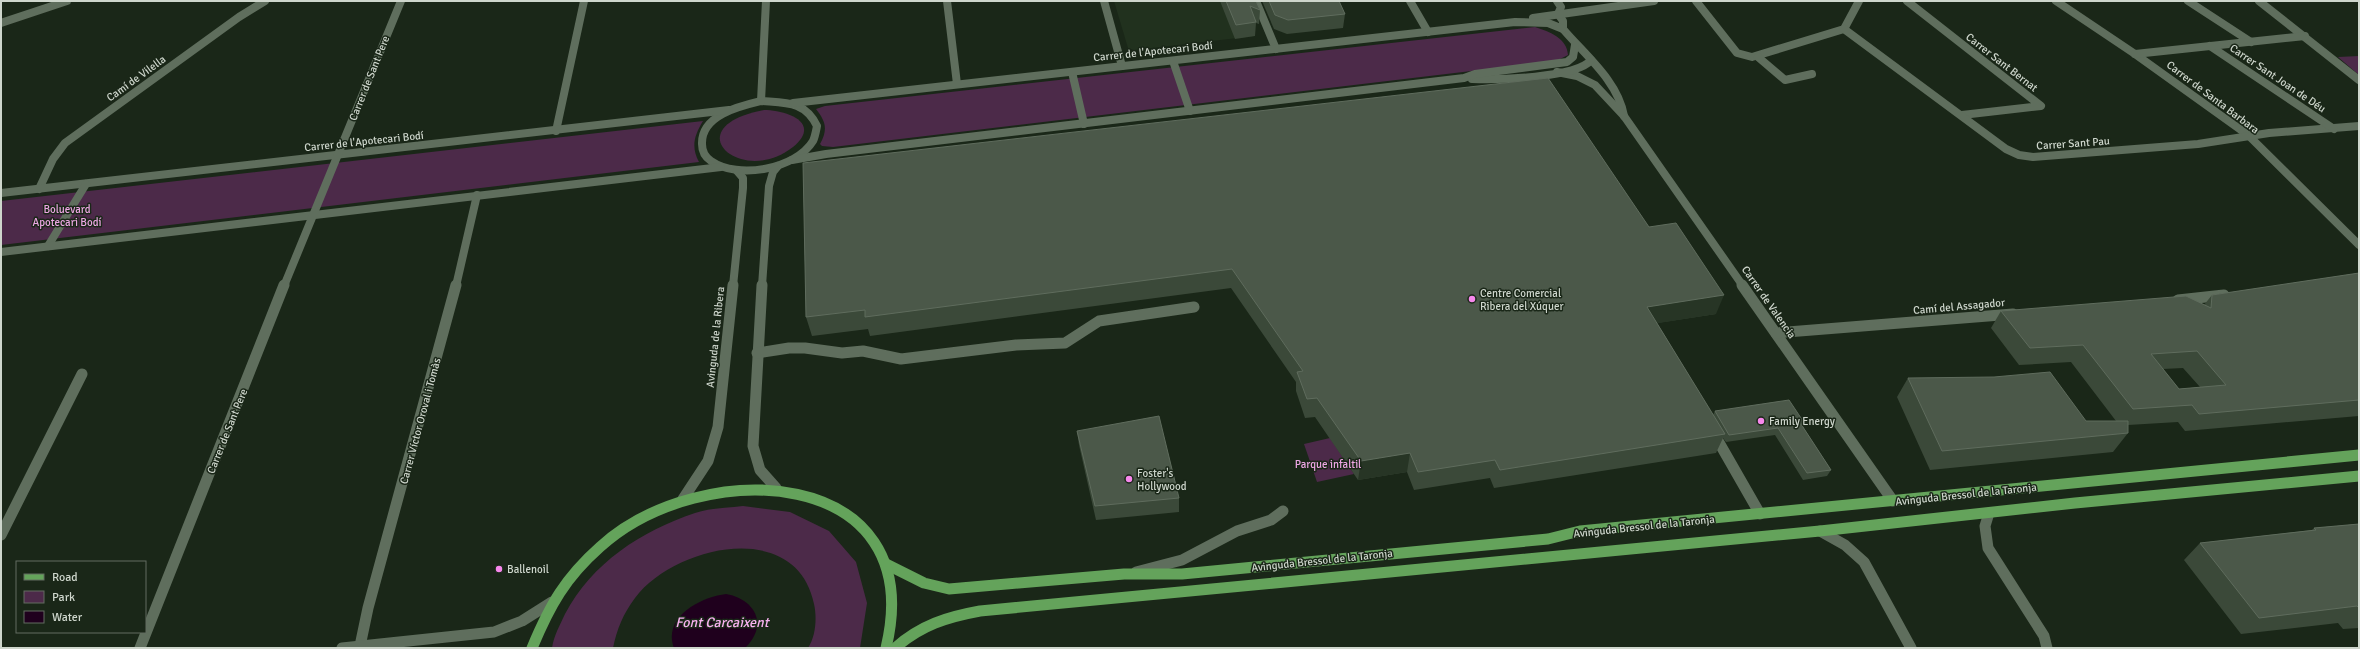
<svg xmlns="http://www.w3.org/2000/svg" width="2360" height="649" viewBox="0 0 2360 649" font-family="Signika,sans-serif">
<rect width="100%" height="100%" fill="#1a2718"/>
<!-- built -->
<path fill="#21311e" d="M 1114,1 L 1241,1 L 1255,36 L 1134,50 L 1128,48 Z"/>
<!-- green -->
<g fill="#4c2a49">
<path d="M 1535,27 C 1550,32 1567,38 1568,55 L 1556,61 L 833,147 L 822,146 L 820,144 C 828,129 826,122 816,109 L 825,106 Z"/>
<path d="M 2359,56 L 2359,75 L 2338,57 Z"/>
<path d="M 764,110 C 785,110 823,122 793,147 C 741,188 674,127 764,110 Z"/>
<path d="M 703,121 C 694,136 691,147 699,162 L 1,245 L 1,201 Z"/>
<path d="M 1330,438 L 1354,474 L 1317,482 L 1304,444 Z"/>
<path d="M 743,506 L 790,512 L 829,531 L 856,562 L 867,603 L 860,648 L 808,648 C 816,636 817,617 814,604 C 797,518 675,545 635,598 C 623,614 617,629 613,648 L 552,648 C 554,635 560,625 565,614 C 592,563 641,531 695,513 C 709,508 727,508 743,506 Z"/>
</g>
<!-- water -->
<path fill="#1f001d" d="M 726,594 C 755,599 769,625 745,648 L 674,648 C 662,617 701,597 726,594 Z"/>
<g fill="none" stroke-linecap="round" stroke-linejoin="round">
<!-- minor-far1 -->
<g stroke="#5f6e5d" stroke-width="8">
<path d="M 947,1 L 957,84"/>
<path d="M 1104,1 L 1122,66"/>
<path d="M 1256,1 L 1276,49"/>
<path d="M 1410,1 L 1428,32"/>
<path d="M 1557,1 L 1561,7 L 1558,14 L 1563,21 L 1563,29 C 1585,55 1618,81 1624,116"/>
<path d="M 1696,1 L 1737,53 L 1752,57 L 1844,29 L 1859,1"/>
<path d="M 1907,1 L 2041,106 L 1962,115"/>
<path d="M 2056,1 L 2135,54 L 2248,135 L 2359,245"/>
<path d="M 2188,1 L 2251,42"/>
<path d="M 2259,1 L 2359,80"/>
<path d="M 1533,18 L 1654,1"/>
<path d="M 1,23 L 67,1"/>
<path d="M 1844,29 L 2006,149 L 2019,155 L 2033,157 L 2198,144 L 2269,133 L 2359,126"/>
<path d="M 2210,46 L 2334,129"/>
<path d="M 2135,54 L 2305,36"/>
<path d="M 1758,57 L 1785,80 L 1812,74"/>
<path d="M 1173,61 L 1190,111"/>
<path d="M 1072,72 L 1084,124"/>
<path d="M 1557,72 L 1577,76 L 1595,85 L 1624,116 L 1743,286"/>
<path d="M 1472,79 C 1496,80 1577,78 1591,60"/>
<path d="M 761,101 C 786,103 805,101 817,126 C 816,131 815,137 813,141 C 796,169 738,180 711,161 C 705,157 702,151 702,144 C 701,115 740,106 761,101 Z"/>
<path d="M 761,101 L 766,1"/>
<path d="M 793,103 L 1515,22 L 1548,23 L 1563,29"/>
<path d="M 556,131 L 584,1"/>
<path d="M 792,160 L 826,154 L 1464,78 L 1475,74 L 1567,62 L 1573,57 L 1575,45"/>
<path d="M 39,189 L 53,159 L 65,143 L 239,17 L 265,1"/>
<path d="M 1,193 L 729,110"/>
<path d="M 48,246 L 86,184"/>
<path d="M 1,252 L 721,167"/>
<path d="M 284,286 L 401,1"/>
<path d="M 456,286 L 477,195"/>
<path d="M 733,286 L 743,188 L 743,178 L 737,171"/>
<path d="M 762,286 L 769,186 L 773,172 L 778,166"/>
</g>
<!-- minor -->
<g stroke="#5f6e5d" stroke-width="11">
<path d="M 762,285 L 753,446 L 760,470 L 776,488"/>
<path d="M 1742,285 L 1893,501"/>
<path d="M 2178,300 L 2224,295"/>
<path d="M 1776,333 L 2013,314"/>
<path d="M 757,353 L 789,348 L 805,348 L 842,353 L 863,351 L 901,359 L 1016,345 L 1065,343 L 1099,321 L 1194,307"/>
<path d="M 1713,432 L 1760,514"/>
<path d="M 683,499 L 708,461 L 718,427 L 733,285"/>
<path d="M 1989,513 L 1985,526 L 1988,548 L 2044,636 L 2047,648"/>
<path d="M 1820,531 L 1845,545 L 1864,562 L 1911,648"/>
<path d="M 1,535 L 82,374"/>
<path d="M 1136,572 L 1182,560 L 1237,531 L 1271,520 L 1283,511"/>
<path d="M 360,646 L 368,608 L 456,285"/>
<path d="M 140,648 L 284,285"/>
<path d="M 342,648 L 494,632 L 522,621 L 552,602"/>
</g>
<!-- major -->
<g stroke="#64a35b" stroke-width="11">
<path d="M 886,564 L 924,583 L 949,589 L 1124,574 L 1182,574 L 1548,539 L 1580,531 L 2359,455"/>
<path d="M 532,648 C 550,605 565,578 600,547 C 701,455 930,465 886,648"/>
<path d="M 895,648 C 921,625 947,617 980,611 L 1820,531 L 2075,503 L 2359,476"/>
</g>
</g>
<!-- wall -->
<g fill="#3b4939" fill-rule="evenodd">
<path d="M 1220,1 L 1256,1 L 1260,10 L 1259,24 L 1256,23 L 1255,36 L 1235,39 Z"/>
<path d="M 1262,1 L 1339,1 L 1345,14 L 1343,28 L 1287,34 L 1274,29 Z"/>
<path d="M 803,163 L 1649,227 L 1716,314 L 1657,323 L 1713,415 L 1715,411 L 1805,424 L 1803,427 L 1831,470 L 1827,476 L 1803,480 L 1775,435 L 1726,442 L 1723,438 L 1716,453 L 1494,488 L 1490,478 L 1414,490 L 1407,472 L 1358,480 L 1315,417 L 1305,418 L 1296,391 L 1296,382 L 1231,288 L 870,336 L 868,329 L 812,336 L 806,317 Z"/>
<path d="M 2359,273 L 2359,416 L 2185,431 L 2178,422 L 2128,425 L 2128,433 L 2113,452 L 1930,470 L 1897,397 L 1908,378 L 2086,421 L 2116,421 L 2071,362 L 2019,365 L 1991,328 L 2001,311 L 2204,305 L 2212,295 ZM 2183,368 L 2200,387 L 2179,389 L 2163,369 Z"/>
<path d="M 1077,431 L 1179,498 L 1179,512 L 1096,520 L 1079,445 Z"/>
<path d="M 2359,524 L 2359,628 L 2343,629 L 2338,623 L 2241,634 L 2184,560 L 2200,543 L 2312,530 L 2314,528 Z"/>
</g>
<!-- shaded-wall -->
<g fill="#273525">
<path d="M 1724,295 L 1716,314 L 1640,326 L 1647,307 Z"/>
<path d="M 1410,453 L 1407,472 L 1358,480 L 1361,461 Z"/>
</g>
<!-- building -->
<g fill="#4b5849" stroke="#5f6c5d" fill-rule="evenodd">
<path d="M 1226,1 L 1256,1 L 1260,10 L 1250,6 L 1256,22 L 1236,25 Z"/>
<path d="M 1269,1 L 1339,1 L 1345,14 L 1288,20 L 1275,15 Z"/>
<path d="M 1548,78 L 1649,227 L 1676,223 L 1724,295 L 1647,307 L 1725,434 L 1500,470 L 1495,460 L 1418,472 L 1410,453 L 1361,461 L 1317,398 L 1307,399 L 1297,372 L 1303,371 L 1232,269 L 865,317 L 865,310 L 806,317 L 803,163 Z"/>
<path d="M 2359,273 L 2359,400 L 2199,414 L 2192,405 L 2133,409 L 2083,345 L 2030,348 L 2001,311 L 2186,296 L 2211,308 L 2212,295 ZM 2197,351 L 2226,385 L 2179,389 L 2151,354 Z"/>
<path d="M 2050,372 L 2086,421 L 2128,421 L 2128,433 L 1942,451 L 1908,378 L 1994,377 Z"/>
<path d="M 1789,400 L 1805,424 L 1801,424 L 1831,470 L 1807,473 L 1778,428 L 1729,435 L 1715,411 Z"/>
<path d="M 1159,416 L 1179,498 L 1095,506 L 1077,431 Z"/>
<path d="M 2359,524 L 2359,608 L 2357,606 L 2259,618 L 2200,543 L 2316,530 L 2314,528 Z"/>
</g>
<!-- markers -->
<g fill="#f788ec" stroke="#1a2718" stroke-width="1.5">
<circle cx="1472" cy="299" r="4"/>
<circle cx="1761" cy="421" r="4"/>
<circle cx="1129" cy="479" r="4"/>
<circle cx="499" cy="569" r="4"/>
</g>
<g text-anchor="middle" stroke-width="3" stroke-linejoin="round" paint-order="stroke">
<!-- street labels -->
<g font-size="11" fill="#ced6cc" stroke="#1a2718">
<text transform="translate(1153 51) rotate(-6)" y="4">Carrer de l'Apotecari Bodí</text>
<text transform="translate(2002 62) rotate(38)" y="4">Carrer Sant Bernat</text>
<text transform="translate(136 78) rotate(-36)" y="4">Camí de Vilella</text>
<text transform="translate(369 78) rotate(-68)" y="4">Carrer de Sant Pere</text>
<text transform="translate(2278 78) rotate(34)" y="4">Carrer Sant Joan de Déu</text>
<text transform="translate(2213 97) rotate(37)" y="4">Carrer de Santa Barbara</text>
<text transform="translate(364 141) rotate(-6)" y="4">Carrer de l'Apotecari Bodí</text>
<text transform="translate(2073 143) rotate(-4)" y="4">Carrer Sant Pau</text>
<text transform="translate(1769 302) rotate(55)" y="4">Carrer de Valencia</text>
<text transform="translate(1959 306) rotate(-5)" y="4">Camí del Assagador</text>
<text transform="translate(715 337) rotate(-84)" y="4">Avinguda de la Ribera</text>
<text transform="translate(420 421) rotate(-75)" y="4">Carrer Víctor Oroval i Tomàs</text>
<text transform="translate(227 431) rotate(-68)" y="4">Carrer de Sant Pere</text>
<text transform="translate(1966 494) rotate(-6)" y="4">Avinguda Bressol de la Taronja</text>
<text transform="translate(1644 526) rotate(-6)" y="4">Avinguda Bressol de la Taronja</text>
<text transform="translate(1322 560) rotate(-6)" y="4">Avinguda Bressol de la Taronja</text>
</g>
<!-- park labels -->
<g font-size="11" fill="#eda7e4" stroke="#1a2718">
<text x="67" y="213">Boluevard<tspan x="67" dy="13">Apotecari Bodí</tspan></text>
<text x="1328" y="468">Parque infaltil</text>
</g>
<!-- poi labels -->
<g font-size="11" fill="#ced6cc" stroke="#1a2718" text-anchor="start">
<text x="1480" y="297">Centre Comercial<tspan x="1480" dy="13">Ribera del Xúquer</tspan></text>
<text x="1769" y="425">Family Energy</text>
<text x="1137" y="477">Foster's<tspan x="1137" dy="13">Hollywood</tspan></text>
<text x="507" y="573">Ballenoil</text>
</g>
<!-- near-water labels -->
<g font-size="14" font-style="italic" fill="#f7b1ef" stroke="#1a2718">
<text x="722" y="627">Font Carcaixent</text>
</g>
</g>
<!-- border -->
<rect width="2360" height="649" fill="none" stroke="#ced6cc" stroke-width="4"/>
<!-- legend -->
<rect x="16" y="561" width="130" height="72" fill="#1a2718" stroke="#626d60"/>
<rect x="24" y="574" width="20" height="6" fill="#64a35b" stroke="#626d60"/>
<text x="52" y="581" font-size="12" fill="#ced6cc">Road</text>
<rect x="24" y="591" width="20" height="12" fill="#4c2a49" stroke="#626d60"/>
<text x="52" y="601" font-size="12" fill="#ced6cc">Park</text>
<rect x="24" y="611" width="20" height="12" fill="#1f001d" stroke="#626d60"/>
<text x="52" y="621" font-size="12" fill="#ced6cc">Water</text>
</svg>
